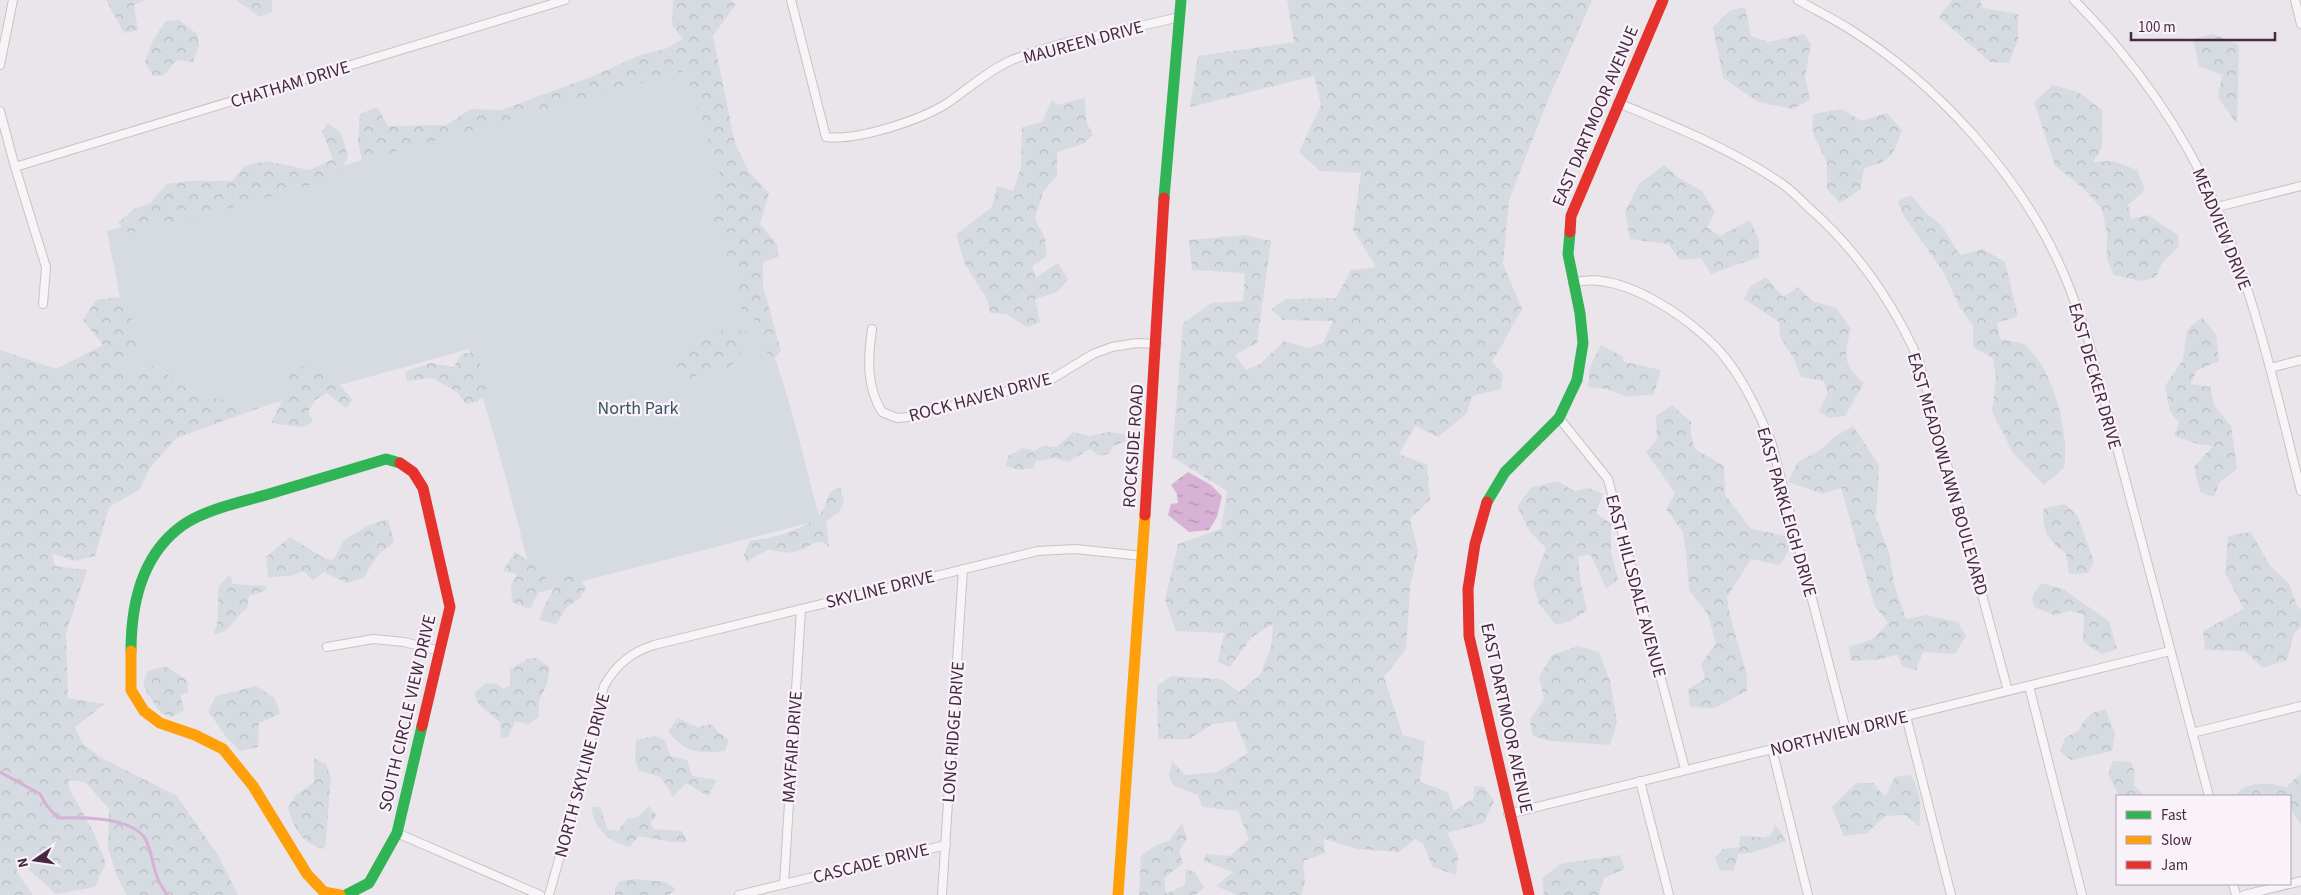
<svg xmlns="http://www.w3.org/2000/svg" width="2301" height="895" viewBox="0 0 2301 895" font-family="'Source Sans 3',sans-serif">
<defs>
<pattern id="forest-crowns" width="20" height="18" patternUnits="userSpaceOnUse" patternTransform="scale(1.25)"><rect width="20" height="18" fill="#d5dbe0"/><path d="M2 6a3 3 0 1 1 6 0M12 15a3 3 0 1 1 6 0" fill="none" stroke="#b8bcc1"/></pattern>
<pattern id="water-ripples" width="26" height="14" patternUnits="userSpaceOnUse" patternTransform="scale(1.25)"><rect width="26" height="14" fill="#d7b2d6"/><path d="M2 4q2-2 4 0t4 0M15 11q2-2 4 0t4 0" fill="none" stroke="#b091af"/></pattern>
</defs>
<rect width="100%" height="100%" fill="#eae5ea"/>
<!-- green -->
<path fill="#d5dbe0" d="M 685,71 L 720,175 L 717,194 L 731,219 L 790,405 L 820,520 L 536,593 L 506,478 L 469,349 L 268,405 L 197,396 L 156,365 L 133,380 L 124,360 L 137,330 L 120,297 L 107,231 Z"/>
<!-- forest -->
<g fill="url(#forest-crowns)">
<path d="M 106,0 L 145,0 L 134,5 L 138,30 L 124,33 Z"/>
<path d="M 236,0 L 272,0 L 272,12 L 260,17 Z"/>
<path d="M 673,0 L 731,0 L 736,4 L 713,36 L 735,143 L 749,172 L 769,193 L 760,224 L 777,244 L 778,257 L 763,262 L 763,286 L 781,351 L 770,363 L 759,322 L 742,311 L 734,287 L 740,269 L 721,255 L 735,239 L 711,218 L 720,175 L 685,71 L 362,161 L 358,140 L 360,114 L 377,107 L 388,126 L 446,125 L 471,109 L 501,110 L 591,77 L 640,55 L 665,49 L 683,39 L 672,25 Z"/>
<path d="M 1287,0 L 1592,0 L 1548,100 L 1509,200 L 1503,264 L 1522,309 L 1492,362 L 1503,374 L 1501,389 L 1472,396 L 1467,413 L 1438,437 L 1415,426 L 1399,454 L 1427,465 L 1430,500 L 1410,519 L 1418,551 L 1410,587 L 1406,649 L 1384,677 L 1403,735 L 1425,741 L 1420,782 L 1448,792 L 1454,811 L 1474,798 L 1474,786 L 1484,787 L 1494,801 L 1484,823 L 1447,833 L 1458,855 L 1456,875 L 1433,867 L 1423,844 L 1415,839 L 1399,852 L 1358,849 L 1324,839 L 1325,853 L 1303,861 L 1305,882 L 1301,895 L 1237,895 L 1216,886 L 1233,872 L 1204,861 L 1206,854 L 1230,856 L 1249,839 L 1238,811 L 1202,807 L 1198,795 L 1174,786 L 1169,775 L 1172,761 L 1185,775 L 1217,772 L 1248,753 L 1235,721 L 1213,724 L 1189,739 L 1158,739 L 1157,686 L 1171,676 L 1221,679 L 1239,692 L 1260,675 L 1271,647 L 1273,624 L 1252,637 L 1230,667 L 1218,662 L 1224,633 L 1176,631 L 1165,600 L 1178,544 L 1221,529 L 1227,491 L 1172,457 L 1183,323 L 1212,303 L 1243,301 L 1245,273 L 1192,270 L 1189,240 L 1244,235 L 1271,241 L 1257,343 L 1235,355 L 1246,370 L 1260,364 L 1284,341 L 1309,348 L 1323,343 L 1333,321 L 1283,320 L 1271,309 L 1286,299 L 1336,298 L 1351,270 L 1376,267 L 1353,230 L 1361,173 L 1320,171 L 1299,152 L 1321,105 L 1314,76 L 1190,107 L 1198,56 L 1294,42 Z"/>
<path d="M 1952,0 L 1980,0 L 1983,8 L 2018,14 L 2018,40 L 2009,63 L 1990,62 L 1939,17 Z"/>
<path d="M 1745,7 L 1751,36 L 1769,42 L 1804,34 L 1811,44 L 1805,77 L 1810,100 L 1792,109 L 1758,102 L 1723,78 L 1713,27 L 1731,10 Z"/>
<path d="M 179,20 L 197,34 L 199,46 L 193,62 L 177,60 L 164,75 L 153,76 L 145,62 L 154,38 L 166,21 Z"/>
<path d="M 2213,34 L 2239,45 L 2237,124 L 2218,98 L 2222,75 L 2199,66 L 2193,39 Z"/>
<path d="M 2053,85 L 2078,92 L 2102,110 L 2102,147 L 2093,162 L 2113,161 L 2137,170 L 2145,190 L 2128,205 L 2131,219 L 2148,215 L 2178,235 L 2179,246 L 2161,265 L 2156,277 L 2141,281 L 2114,275 L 2107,260 L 2107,234 L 2102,209 L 2084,189 L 2055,166 L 2034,102 Z"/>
<path d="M 1085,98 L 1086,121 L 1093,135 L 1083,144 L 1057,152 L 1057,175 L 1043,192 L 1035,219 L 1045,238 L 1047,256 L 1032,266 L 1036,278 L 1058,263 L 1068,280 L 1057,292 L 1035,299 L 1040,322 L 1027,327 L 1006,314 L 990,313 L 988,301 L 965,264 L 956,235 L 992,207 L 997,186 L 1013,191 L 1021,167 L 1022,127 L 1042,122 L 1052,100 L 1057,105 Z"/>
<path d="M 1842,109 L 1861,121 L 1887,113 L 1902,130 C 1893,157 1891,161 1864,168 L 1860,190 L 1840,203 L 1827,189 L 1827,163 L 1812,131 L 1813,114 Z"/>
<path d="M 328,123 L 341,133 L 348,156 L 339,176 L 242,205 L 129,233 L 118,223 L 134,209 L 150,203 L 167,184 L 189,181 L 232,181 L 245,166 L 266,161 L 310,170 L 333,159 L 322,131 Z"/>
<path d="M 1664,165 L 1679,178 L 1702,191 L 1715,212 L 1707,227 L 1720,236 L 1750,220 L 1759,240 L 1759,257 L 1711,274 L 1701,258 L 1680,260 L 1668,244 L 1630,239 L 1625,212 L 1639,184 Z"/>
<path d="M 1911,195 L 1927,214 L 1942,226 L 1960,255 L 1983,249 L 2005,262 L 2018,316 L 1997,323 L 2000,339 L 2025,344 C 2031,352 2040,360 2044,369 C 2058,398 2069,436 2064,468 L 2044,485 L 2013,453 L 1992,411 L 1996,377 L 1993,358 L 1973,347 L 1973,326 L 1959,306 L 1944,273 L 1902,213 L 1898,201 Z"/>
<path d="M 1766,277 L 1783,297 L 1798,287 L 1812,301 L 1836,308 L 1851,329 C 1844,355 1842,364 1864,383 L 1845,416 L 1829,418 L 1819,411 L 1828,393 L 1824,381 L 1801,377 L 1793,357 L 1780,337 L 1779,322 L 1744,299 L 1750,287 Z"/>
<path d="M 120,297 L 137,329 L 139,347 L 124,360 L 133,380 L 155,365 L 197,396 L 268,405 L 176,438 L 150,468 L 139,490 L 109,507 L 95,556 L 74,561 L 52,553 L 55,566 L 87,570 L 66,633 L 68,698 L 104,704 L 75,727 L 83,744 L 100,757 L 177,796 L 219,857 L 238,895 L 127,895 L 118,879 L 108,848 L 109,809 L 85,782 L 69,780 L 69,788 L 94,833 L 106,863 L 95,887 L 56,894 L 26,867 L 16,871 L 33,895 L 0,895 L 0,350 L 56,369 L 103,345 L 83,320 L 96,300 Z"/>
<path d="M 2202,317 L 2216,335 L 2219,361 L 2196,371 L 2191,384 L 2210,387 L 2214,405 L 2231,426 L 2237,469 L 2219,483 L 2214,497 L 2200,492 L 2194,467 L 2213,446 L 2198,444 L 2174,436 L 2179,423 L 2170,411 L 2165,386 L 2183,360 L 2187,330 Z"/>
<path d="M 720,331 L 747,331 L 744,350 L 727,372 L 710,370 L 689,379 L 676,376 L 680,349 L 703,341 Z"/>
<path d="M 1601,345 L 1622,356 L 1624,362 L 1661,370 L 1654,394 L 1628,397 L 1607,389 L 1588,387 L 1590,367 Z"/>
<path d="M 477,352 L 487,394 L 477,402 L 466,404 L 457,392 L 432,378 L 407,381 L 405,372 L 431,363 L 454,367 L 461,354 Z"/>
<path d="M 302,366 L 328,372 L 353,400 L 346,408 L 327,393 L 315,400 L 308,412 L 313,421 L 303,427 L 271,423 L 292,382 L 286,373 Z"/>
<path d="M 1672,405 L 1691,422 L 1691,434 L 1695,449 L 1724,466 L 1725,495 L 1751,529 L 1786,536 L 1790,549 L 1780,565 L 1751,559 L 1727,597 L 1730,615 L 1747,676 L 1747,691 L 1713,709 L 1690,706 L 1688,689 L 1705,679 L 1701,664 L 1716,643 L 1708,615 L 1689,590 L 1686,551 L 1683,532 L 1666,509 L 1675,493 L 1646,452 L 1657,440 L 1656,416 Z"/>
<path d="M 1853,426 L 1879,465 L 1876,518 L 1889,552 L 1895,588 L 1906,619 L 1926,615 L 1958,622 L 1966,636 L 1955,654 L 1923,652 L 1916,670 L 1903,667 L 1897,655 L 1876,660 L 1851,661 L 1849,646 C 1868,643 1877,638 1888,622 L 1875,607 L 1841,488 L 1823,494 L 1788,482 L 1798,462 L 1820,450 L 1834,437 Z"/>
<path d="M 1073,432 L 1089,436 L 1109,432 L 1129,435 L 1128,440 L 1113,446 L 1110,453 L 1099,456 L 1090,449 L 1068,462 L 1055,458 L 1036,461 L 1033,468 L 1020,470 L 1006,466 L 1008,456 L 1023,448 L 1034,451 L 1043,446 L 1057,447 Z"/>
<path d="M 1558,481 L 1574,491 L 1588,488 L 1603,494 L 1596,513 L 1611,524 L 1611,553 L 1618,580 L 1606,588 L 1591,555 L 1578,556 L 1580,579 L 1587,611 L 1570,621 L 1556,625 L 1539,604 L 1533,583 L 1546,548 L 1530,532 L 1517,506 L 1532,487 Z"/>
<path d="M 840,487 L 844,502 L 838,513 L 826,521 L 829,547 L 822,542 C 811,542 810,547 801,550 C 790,554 780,553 769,549 L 746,562 L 744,554 L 750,540 C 771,540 805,529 820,514 C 825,509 827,498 830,492 Z"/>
<path d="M 2065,504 L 2077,515 L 2094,561 L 2088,573 L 2069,574 L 2066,554 C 2049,541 2041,530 2044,508 Z"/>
<path d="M 388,519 L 394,542 L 379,554 L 363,578 L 347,583 L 324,572 L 313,580 L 303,571 L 290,576 L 268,577 L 266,557 L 290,537 L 324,558 L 333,560 L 344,540 L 367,526 Z"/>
<path d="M 2251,532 L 2270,566 L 2289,583 L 2297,606 L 2301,609 L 2301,627 L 2294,633 L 2287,660 L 2263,668 L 2245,651 L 2205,650 L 2203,631 L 2244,609 L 2225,573 L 2228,536 Z"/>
<path d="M 515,552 C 525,561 538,562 550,570 L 530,609 L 512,602 L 511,585 L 518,574 L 503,571 Z"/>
<path d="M 573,572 L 586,588 L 580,598 L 567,607 L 556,624 L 539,620 C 547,602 554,580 573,572 Z"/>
<path d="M 230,574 L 233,584 L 266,586 L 267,590 L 249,596 L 247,608 C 234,617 232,632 214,634 L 218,619 L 218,587 Z"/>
<path d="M 2041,583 L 2063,589 L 2109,621 L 2117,649 L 2101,654 L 2083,642 L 2084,615 L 2070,611 L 2054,615 L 2034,607 L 2032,597 Z"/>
<path d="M 1578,646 L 1599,652 L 1610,681 L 1617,722 L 1610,745 L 1551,741 L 1533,736 L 1530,720 L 1544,698 L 1539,677 L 1552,655 Z"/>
<path d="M 536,658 L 550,667 L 547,684 L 539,701 L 539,717 L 528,724 L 515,721 L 508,737 L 501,738 L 500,722 L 479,705 L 474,693 L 486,683 L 498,684 L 503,689 L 510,686 L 510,669 L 527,659 Z"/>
<path d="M 165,666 L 188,681 L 188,692 L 180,695 L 184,710 L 172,717 L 161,713 L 147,693 L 143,682 L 148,671 Z"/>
<path d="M 256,686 L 275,698 L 280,714 L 259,723 L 258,747 L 240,751 L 227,738 L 208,711 L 216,696 Z"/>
<path d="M 2105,709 L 2115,733 L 2112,751 L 2071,760 L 2060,751 L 2065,738 L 2079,730 L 2084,721 L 2093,713 Z"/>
<path d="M 678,718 L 697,727 L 712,724 L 718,732 L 729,740 L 725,751 C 700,754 684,753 668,731 Z"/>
<path d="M 655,736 L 665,740 L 670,756 L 687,760 L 692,776 L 716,780 L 708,796 L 686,783 L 673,797 L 661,777 L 639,771 L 635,760 L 636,740 Z"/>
<path d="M 314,758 L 326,764 L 331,778 L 325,849 C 302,845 294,828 288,808 L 296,795 L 314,782 Z"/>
<path d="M 2113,761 L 2131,762 L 2135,773 L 2134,785 L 2145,796 L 2119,796 L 2108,775 Z"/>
<path d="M 2301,773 L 2301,825 L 2290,808 L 2290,796 L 2235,796 C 2247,780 2270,783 2287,787 Z"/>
<path d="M 1910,775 C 1921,791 1922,807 1919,826 L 1905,815 L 1885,816 L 1867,833 L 1844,836 L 1832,807 L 1856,783 L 1873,783 L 1885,797 L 1895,777 Z"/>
<path d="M 649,806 L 657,816 L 650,823 L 654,829 L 682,831 L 687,842 L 671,842 L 639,836 L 629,847 C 610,841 592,829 592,807 L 600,807 L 608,830 L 618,831 L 628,818 L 636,818 Z"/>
<path d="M 1182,823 L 1187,838 L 1179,851 L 1183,863 L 1164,878 L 1166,894 L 1185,885 L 1186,869 L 1195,872 L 1204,888 L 1195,895 L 1139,895 L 1141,856 L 1156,845 L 1169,841 Z"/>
<path d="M 1775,824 L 1786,841 L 1751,853 L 1738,854 L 1734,871 L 1720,870 L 1715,858 L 1723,849 L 1739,847 L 1740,836 C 1753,835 1760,840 1771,835 Z"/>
<path d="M 1620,855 L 1625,869 L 1604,878 L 1599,895 L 1544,895 L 1542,879 L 1560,864 Z"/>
<path d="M 637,879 L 666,882 L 676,889 L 669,895 L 615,895 L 615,888 L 620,881 Z"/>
</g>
<!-- water -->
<path fill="url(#water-ripples)" d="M 1188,472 L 1211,485 L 1222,496 L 1217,517 L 1209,530 L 1189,532 L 1168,515 L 1171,504 L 1178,503 L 1177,494 L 1171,485 Z"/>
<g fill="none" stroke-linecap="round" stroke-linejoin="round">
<!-- stream -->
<path stroke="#d7b2d6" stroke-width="3" d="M 0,772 L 40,794 L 47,806 L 58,818 C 81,817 129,817 144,837 C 151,846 152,863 156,874 C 158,882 163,888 167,895"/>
<defs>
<g id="street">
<path d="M 791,0 L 826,137 C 857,141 922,120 949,102 C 969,88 989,70 1012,60 C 1065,39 1124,31 1179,17"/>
<path d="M 1798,0 C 1815,10 1834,19 1851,30 C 1937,84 2021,176 2062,270 C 2072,292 2079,315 2088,338 L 2209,796"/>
<path d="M 2074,0 C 2133,59 2184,131 2217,208 C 2256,298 2277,396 2301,491"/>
<path d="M 2295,0 L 2301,24"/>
<path d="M 0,65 L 13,0"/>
<path d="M 1618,103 C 1674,126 1731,149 1781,183 C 1791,190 1799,198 1807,206 C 1856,249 1893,302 1919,361 L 2008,691"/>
<path d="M 0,111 L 15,167 L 46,267 L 43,304"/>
<path d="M 15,167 L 565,0"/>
<path d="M 2217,207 L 2301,186"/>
<path d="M 1573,283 C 1621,268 1699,323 1727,360 C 1746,385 1758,412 1771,441 L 1846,730"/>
<path d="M 872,329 C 868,358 866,386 882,412 L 897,418 L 909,417 L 1050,380 L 1093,354 L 1112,347 L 1137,343 L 1157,344"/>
<path d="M 2270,368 L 2301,360"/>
<path d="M 1559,418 L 1608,479 L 1685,769"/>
<path d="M 327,647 L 373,639 L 404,642 L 440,651"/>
<path d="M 2029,686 L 2082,895"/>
<path d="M 1906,716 L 1951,895"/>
<path d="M 2192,733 L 2301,706"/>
<path d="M 1772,749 L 1808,895"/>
<path d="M 1640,781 L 1669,895"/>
<path d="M 1508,814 L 2170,651"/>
<path d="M 397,833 L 540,895"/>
<path d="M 784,884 L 801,609"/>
<path d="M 2233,884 L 2236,895"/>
<path d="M 2290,884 L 2301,881"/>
<path d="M 549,895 L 577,795 L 604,686 C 616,665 631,652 654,645 L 1038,551 L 1075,549 L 1143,556"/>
<path d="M 739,895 L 946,845"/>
<path d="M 942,895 L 963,569"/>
<path d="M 2244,895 L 2289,884"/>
</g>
</defs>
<!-- street casing -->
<use href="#street" stroke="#c8c2c6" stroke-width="10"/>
<!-- street -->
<use href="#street" stroke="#f7f4f6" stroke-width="8"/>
<!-- fast -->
<g stroke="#30b455" stroke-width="11">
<path d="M 1164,198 L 1181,0"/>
<path d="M 1487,502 L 1505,472 L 1559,418 L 1577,380 L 1583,343 L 1580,313 L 1568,254 L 1570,232"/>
<path d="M 131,651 C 131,604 142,554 183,525 C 206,509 242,502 269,494 C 308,482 347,471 386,459 L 400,463"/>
<path d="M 346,895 L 369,883 L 397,833 L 422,726"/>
</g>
<!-- slow -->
<g stroke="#ff9f0a" stroke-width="11">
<path d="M 131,651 L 131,690 L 144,711 L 160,723 L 195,735 L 223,749 L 253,786 L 307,874 L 324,892 L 340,895"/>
<path d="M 1118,895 L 1145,515"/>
</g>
<!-- jam -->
<g stroke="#e5322d" stroke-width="11">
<path d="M 1570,232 L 1571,216 L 1663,0"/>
<path d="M 400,463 L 413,472 L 423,488 L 450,607 L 422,726"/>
<path d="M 1487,502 L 1475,544 L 1468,589 L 1469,636 L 1529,895"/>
<path d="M 1145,515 L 1164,198"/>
</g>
</g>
<g text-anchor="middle" stroke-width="4.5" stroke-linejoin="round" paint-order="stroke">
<!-- street labels -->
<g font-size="18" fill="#462942" stroke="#f9f3f9">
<text transform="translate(1083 42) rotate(-15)" y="6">MAUREEN DRIVE</text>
<text transform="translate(290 84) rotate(-17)" y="6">CHATHAM DRIVE</text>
<text transform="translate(1595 116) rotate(-67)" y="6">EAST DARTMOOR AVENUE</text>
<text transform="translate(2222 229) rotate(68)" y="6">MEADVIEW DRIVE</text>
<text transform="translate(2095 376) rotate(74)" y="6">EAST DECKER DRIVE</text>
<text transform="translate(980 397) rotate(-15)" y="6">ROCK HAVEN DRIVE</text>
<text transform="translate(1133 446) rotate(-86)" y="6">ROCKSIDE ROAD</text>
<text transform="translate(1948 474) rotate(74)" y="6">EAST MEADOWLAWN BOULEVARD</text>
<text transform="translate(1787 512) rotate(74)" y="6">EAST PARKLEIGH DRIVE</text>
<text transform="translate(1636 586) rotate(75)" y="6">EAST HILLSDALE AVENUE</text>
<text transform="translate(880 589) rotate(-14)" y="6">SKYLINE DRIVE</text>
<text transform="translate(407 713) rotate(-77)" y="6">SOUTH CIRCLE VIEW DRIVE</text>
<text transform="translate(1507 718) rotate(78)" y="6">EAST DARTMOOR AVENUE</text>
<text transform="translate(953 732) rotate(-86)" y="6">LONG RIDGE DRIVE</text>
<text transform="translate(1839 733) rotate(-14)" y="6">NORTHVIEW DRIVE</text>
<text transform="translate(792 747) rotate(-86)" y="6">MAYFAIR DRIVE</text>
<text transform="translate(582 775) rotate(-75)" y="6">NORTH SKYLINE DRIVE</text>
<text transform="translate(871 863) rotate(-14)" y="6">CASCADE DRIVE</text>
</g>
<!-- park labels -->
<g font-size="18" fill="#355563" stroke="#f9f3f9">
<text x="638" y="414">North Park</text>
</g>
</g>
<!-- legend -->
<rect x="2116" y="795" width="175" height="90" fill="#f9f3f9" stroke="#b1a2b0"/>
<rect x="2126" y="811" width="25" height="8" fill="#30b455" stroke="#b1a2b0"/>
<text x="2161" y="820" font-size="15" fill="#462942">Fast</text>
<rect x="2126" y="836" width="25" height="8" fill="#ff9f0a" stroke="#b1a2b0"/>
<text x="2161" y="845" font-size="15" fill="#462942">Slow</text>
<rect x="2126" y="861" width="25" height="8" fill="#e5322d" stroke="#b1a2b0"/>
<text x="2161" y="870" font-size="15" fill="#462942">Jam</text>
<!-- north arrow -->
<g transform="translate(35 860) rotate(257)" stroke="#f9f3f9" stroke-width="4" paint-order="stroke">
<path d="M0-4L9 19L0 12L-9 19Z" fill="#462942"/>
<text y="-8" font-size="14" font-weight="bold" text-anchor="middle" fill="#462942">N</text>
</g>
<!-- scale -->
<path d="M2131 32v8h144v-8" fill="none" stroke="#462942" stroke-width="2.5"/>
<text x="2138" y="32" font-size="15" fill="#462942" stroke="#f9f3f9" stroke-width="4" paint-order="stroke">100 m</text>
</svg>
